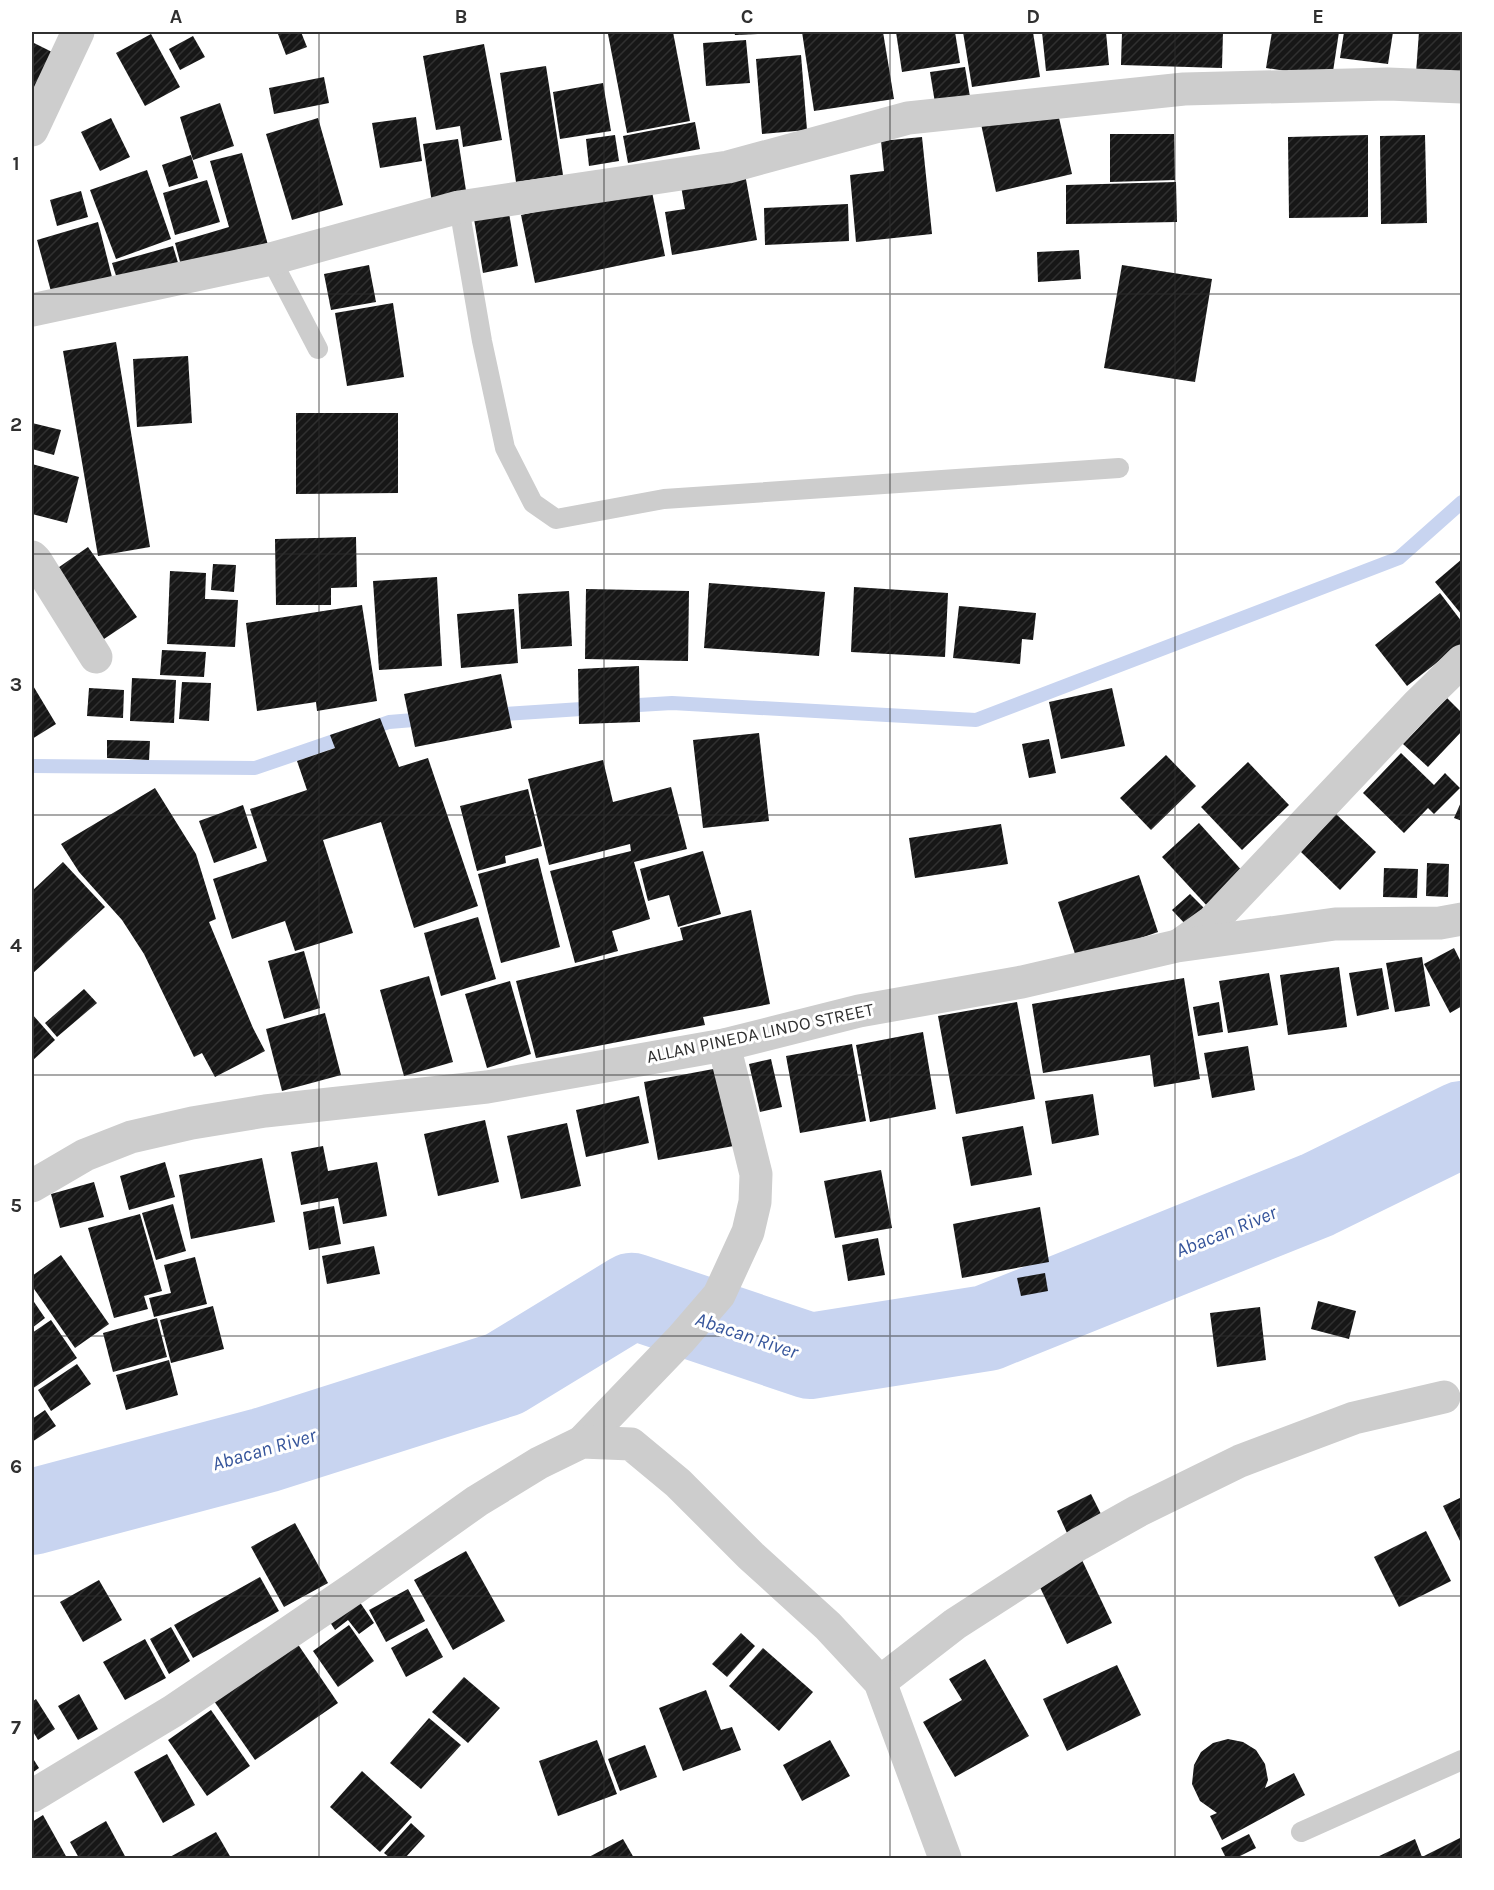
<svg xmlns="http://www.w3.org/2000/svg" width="1494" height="1890" viewBox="0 0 1494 1890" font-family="Karla,sans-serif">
<defs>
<pattern id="building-hatch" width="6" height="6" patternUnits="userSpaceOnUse" patternTransform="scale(1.5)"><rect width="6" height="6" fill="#171717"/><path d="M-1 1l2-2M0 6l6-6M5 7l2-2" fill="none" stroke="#303030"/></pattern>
</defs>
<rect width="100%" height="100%" fill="#fff"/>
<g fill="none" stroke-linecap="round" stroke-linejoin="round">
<!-- stream -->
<g stroke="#c8d4f0" stroke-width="14">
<path d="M 622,706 L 672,703 L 976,720 L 1399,558 L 1462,502"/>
<path d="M 490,715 L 597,708"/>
<path d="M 366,730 L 389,722 L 426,719"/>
<path d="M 32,766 L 255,768 L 348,736"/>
</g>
<!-- river -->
<path stroke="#c8d4f0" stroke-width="86" d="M 32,1512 L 265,1450 L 504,1374 L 632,1296 L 810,1356 L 987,1328 L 1317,1195 L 1462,1124"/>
</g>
<!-- building -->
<g fill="url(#building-hatch)">
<path d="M 285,32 L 301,32 L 307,47 L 286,55 L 278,34 Z"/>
<path d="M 621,32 L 673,32 L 690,121 L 627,133 L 608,34 Z"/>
<path d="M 734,32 L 758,32 L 758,34 L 735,35 Z"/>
<path d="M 802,32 L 883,32 L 894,99 L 814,111 Z"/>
<path d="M 896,32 L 955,32 L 960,63 L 902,72 Z"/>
<path d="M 963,32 L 1033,32 L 1040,77 L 972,87 Z"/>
<path d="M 1042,32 L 1106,32 L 1109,65 L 1046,71 Z"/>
<path d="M 1122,32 L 1223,32 L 1222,68 L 1121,65 Z"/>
<path d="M 1272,32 L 1339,32 L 1332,78 L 1266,68 Z"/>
<path d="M 1344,32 L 1393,32 L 1388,64 L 1340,58 Z"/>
<path d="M 1419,32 L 1462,32 L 1462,76 L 1416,73 Z"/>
<path d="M 151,34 L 180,87 L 145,106 L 116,53 Z"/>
<path d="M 193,36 L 205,57 L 180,70 L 169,49 Z"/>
<path d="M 746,40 L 750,83 L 706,86 L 703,43 Z"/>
<path d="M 32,42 L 54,53 L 32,98 Z"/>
<path d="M 484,44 L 502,140 L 463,147 L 460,126 L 436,130 L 423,56 Z"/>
<path d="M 801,55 L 807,130 L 762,134 L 756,59 Z"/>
<path d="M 546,66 L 563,175 L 516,182 L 500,73 Z"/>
<path d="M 965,67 L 970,97 L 935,103 L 930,72 Z"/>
<path d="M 324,77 L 329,103 L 274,114 L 269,88 Z"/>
<path d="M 603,83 L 611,131 L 560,139 L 553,92 Z"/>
<path d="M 220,103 L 234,146 L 193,160 L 180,117 Z"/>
<path d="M 1056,105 L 1072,174 L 996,192 L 981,124 Z"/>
<path d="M 416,117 L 422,161 L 380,168 L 372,123 Z"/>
<path d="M 111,118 L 130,157 L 100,171 L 81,132 Z"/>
<path d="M 318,118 L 343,205 L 292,220 L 266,134 Z"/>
<path d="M 695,122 L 700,149 L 628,163 L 623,136 Z"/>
<path d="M 1110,134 L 1174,134 L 1175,180 L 1110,182 Z"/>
<path d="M 615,135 L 619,161 L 589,166 L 586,139 Z"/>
<path d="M 1368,135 L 1368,217 L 1289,218 L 1288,137 Z"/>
<path d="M 1425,135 L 1427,223 L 1381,224 L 1380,136 Z"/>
<path d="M 922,137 L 932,234 L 856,242 L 850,175 L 884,171 L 881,141 Z"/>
<path d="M 458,139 L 467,197 L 432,203 L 423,144 Z"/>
<path d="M 242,153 L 268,245 L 182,269 L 175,243 L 229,227 L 210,161 Z"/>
<path d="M 191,155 L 198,178 L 169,187 L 162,165 Z"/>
<path d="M 147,170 L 171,239 L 116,259 L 90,190 Z"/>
<path d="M 745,174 L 757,240 L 672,255 L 665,212 L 685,209 L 681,186 Z"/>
<path d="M 207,180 L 220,222 L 175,235 L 163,193 Z"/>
<path d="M 1176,182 L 1177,222 L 1066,224 L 1066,185 Z"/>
<path d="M 651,187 L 665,256 L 535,283 L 521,215 Z"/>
<path d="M 81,191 L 88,217 L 57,226 L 50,200 Z"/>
<path d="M 848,204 L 849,241 L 765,245 L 764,208 Z"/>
<path d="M 509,213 L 518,266 L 483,273 L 474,219 Z"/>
<path d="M 98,222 L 112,277 L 52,295 L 37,240 Z"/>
<path d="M 173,246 L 179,266 L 118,282 L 112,263 Z"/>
<path d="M 1079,250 L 1081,279 L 1038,282 L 1037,252 Z"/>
<path d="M 369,265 L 376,302 L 331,310 L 324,274 Z"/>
<path d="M 1122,265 L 1212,279 L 1195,382 L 1104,368 Z"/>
<path d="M 393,303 L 404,377 L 347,386 L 335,313 Z"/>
<path d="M 116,342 L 150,547 L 98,556 L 63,351 Z"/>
<path d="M 188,356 L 192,423 L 137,427 L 133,359 Z"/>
<path d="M 296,413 L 398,413 L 398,493 L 296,494 Z"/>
<path d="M 32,423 L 61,430 L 54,455 L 32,449 Z"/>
<path d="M 32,464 L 79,477 L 67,523 L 32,514 Z"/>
<path d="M 356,537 L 357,587 L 331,588 L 331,605 L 276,605 L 275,539 Z"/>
<path d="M 88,547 L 137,617 L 101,641 L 52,572 Z"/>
<path d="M 1462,559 L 1462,615 L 1435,582 Z"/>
<path d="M 213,564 L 236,565 L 234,592 L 211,590 Z"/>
<path d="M 170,571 L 206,573 L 205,599 L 238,600 L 235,647 L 167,644 Z"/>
<path d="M 437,577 L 442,666 L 379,670 L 373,581 Z"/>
<path d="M 709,583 L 825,592 L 819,656 L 704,648 Z"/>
<path d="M 854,587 L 948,593 L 945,657 L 851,652 Z"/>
<path d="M 586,589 L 689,591 L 688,661 L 585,659 Z"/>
<path d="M 569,591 L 572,646 L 521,649 L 518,594 Z"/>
<path d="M 1440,593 L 1462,622 L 1462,643 L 1407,686 L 1375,645 Z"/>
<path d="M 362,605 L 377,701 L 317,711 L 316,702 L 257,711 L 246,623 Z"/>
<path d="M 959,606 L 1036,613 L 1033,640 L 1022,639 L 1020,664 L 953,658 Z"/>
<path d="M 514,609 L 518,663 L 461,668 L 457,614 Z"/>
<path d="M 162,650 L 206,652 L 204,677 L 160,675 Z"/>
<path d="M 639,666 L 640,722 L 579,724 L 578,669 Z"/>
<path d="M 501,674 L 512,728 L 415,747 L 404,694 Z"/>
<path d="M 132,678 L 176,680 L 174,723 L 130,721 Z"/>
<path d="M 182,682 L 211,683 L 209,721 L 179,719 Z"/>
<path d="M 32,684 L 56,724 L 32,739 Z"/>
<path d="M 89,688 L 124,690 L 123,718 L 87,716 Z"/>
<path d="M 1112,688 L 1125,746 L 1061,759 L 1049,702 Z"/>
<path d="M 1447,698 L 1462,713 L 1462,731 L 1428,767 L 1403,744 Z"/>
<path d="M 380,718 L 399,767 L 428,758 L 478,906 L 414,928 L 381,822 L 323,840 L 353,933 L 295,951 L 285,921 L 232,939 L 213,879 L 267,861 L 250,809 L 307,790 L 297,761 L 335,748 L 330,735 Z"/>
<path d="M 759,733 L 769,821 L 703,828 L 693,740 Z"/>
<path d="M 1049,739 L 1056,773 L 1029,778 L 1022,744 Z"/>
<path d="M 107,740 L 150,741 L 149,760 L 107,758 Z"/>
<path d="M 1401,753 L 1434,785 L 1445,773 L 1460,788 L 1434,814 L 1428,808 L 1404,833 L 1363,793 Z"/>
<path d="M 1166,755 L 1196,786 L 1151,830 L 1120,798 Z"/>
<path d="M 603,760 L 613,802 L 671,787 L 687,849 L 634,862 L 650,919 L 612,931 L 618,951 L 575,963 L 550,871 L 631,851 L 630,844 L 549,865 L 528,779 Z"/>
<path d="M 1248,762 L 1289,805 L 1242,850 L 1201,807 Z"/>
<path d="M 155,788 L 196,854 L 216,919 L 209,922 L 253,1028 L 265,1051 L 215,1077 L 202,1053 L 194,1057 L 144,954 L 122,920 L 79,872 L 61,844 Z"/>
<path d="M 528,789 L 542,846 L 505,856 L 506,863 L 477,871 L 460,806 Z"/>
<path d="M 1462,800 L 1462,821 L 1454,818 Z"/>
<path d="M 243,805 L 257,848 L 214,863 L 199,821 Z"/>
<path d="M 1336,814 L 1376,852 L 1340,890 L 1301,852 Z"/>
<path d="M 1199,823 L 1245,874 L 1209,908 L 1162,857 Z"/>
<path d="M 1001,824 L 1008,864 L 915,878 L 909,838 Z"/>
<path d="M 703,851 L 721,914 L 678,927 L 669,895 L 648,901 L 640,869 Z"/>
<path d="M 538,858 L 560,947 L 501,963 L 478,874 Z"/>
<path d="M 63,862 L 105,907 L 32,974 L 32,891 Z"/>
<path d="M 1427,863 L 1449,864 L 1448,897 L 1426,896 Z"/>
<path d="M 1384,868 L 1418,869 L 1417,898 L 1383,897 Z"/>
<path d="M 1139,875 L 1158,932 L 1077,960 L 1058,902 Z"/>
<path d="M 1190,894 L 1207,911 L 1188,927 L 1172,910 Z"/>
<path d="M 751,910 L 770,1004 L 703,1017 L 705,1025 L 536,1058 L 516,981 L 683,940 L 680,928 Z"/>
<path d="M 478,917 L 496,979 L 441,996 L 424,933 Z"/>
<path d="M 1454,948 L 1462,964 L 1462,1006 L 1450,1013 L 1424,964 Z"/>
<path d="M 304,951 L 320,1008 L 284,1019 L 268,961 Z"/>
<path d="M 1422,957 L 1430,1006 L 1395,1012 L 1386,963 Z"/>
<path d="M 1339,967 L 1347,1027 L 1288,1035 L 1280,975 Z"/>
<path d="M 1382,968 L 1389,1009 L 1357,1016 L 1349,973 Z"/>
<path d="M 1269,973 L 1278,1025 L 1228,1033 L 1219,981 Z"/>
<path d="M 429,976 L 453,1062 L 404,1076 L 380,990 Z"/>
<path d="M 1184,978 L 1200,1079 L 1154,1087 L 1150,1055 L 1043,1073 L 1032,1004 Z"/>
<path d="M 510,981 L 531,1054 L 487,1068 L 465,994 Z"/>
<path d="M 84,989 L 97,1003 L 57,1037 L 45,1023 Z"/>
<path d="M 1017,1002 L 1035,1099 L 956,1114 L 938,1016 Z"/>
<path d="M 1219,1002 L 1223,1032 L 1198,1036 L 1193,1007 Z"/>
<path d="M 325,1013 L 341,1075 L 282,1091 L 266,1029 Z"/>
<path d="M 32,1014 L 55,1040 L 32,1061 Z"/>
<path d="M 923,1032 L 936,1109 L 870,1122 L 856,1045 Z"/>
<path d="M 852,1044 L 866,1121 L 800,1133 L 786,1056 Z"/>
<path d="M 1248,1046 L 1255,1090 L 1212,1098 L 1204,1053 Z"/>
<path d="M 771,1059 L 782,1107 L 760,1112 L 749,1064 Z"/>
<path d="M 724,1067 L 739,1145 L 658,1160 L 644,1082 Z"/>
<path d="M 1093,1094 L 1099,1135 L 1052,1144 L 1045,1101 Z"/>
<path d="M 639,1096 L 649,1143 L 586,1157 L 576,1110 Z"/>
<path d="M 485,1120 L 499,1182 L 438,1196 L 424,1134 Z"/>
<path d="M 567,1123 L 581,1186 L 521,1199 L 507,1136 Z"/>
<path d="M 1023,1126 L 1032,1175 L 971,1186 L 962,1137 Z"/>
<path d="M 323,1146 L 328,1171 L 377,1162 L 387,1216 L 343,1224 L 338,1198 L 301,1205 L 291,1152 Z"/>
<path d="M 262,1158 L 275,1222 L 191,1239 L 179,1175 Z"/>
<path d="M 165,1162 L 175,1197 L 129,1210 L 120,1176 Z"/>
<path d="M 881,1170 L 892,1228 L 835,1238 L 824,1181 Z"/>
<path d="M 94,1182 L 104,1217 L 60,1228 L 51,1194 Z"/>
<path d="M 173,1204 L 186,1251 L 156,1260 L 142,1213 Z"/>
<path d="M 334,1206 L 341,1244 L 309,1250 L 303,1212 Z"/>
<path d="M 1040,1207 L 1049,1262 L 962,1278 L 953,1224 Z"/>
<path d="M 140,1214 L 162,1291 L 144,1296 L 148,1309 L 114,1318 L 88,1228 Z"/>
<path d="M 878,1238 L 885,1275 L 848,1281 L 842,1245 Z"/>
<path d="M 374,1246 L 380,1274 L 327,1284 L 322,1256 Z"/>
<path d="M 61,1255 L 109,1324 L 75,1348 L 32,1286 L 32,1276 Z"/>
<path d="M 195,1257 L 207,1304 L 154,1317 L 149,1298 L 171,1293 L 164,1265 Z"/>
<path d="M 1045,1273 L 1048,1291 L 1021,1296 L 1017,1278 Z"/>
<path d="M 32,1299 L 45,1318 L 32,1328 Z"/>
<path d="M 1318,1301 L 1356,1311 L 1349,1339 L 1311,1329 Z"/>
<path d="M 213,1306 L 224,1349 L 171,1363 L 160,1320 Z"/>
<path d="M 1260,1307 L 1266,1360 L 1217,1367 L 1210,1313 Z"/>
<path d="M 157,1318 L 167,1357 L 113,1372 L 103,1333 Z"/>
<path d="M 51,1320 L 77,1358 L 32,1389 L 32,1333 Z"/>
<path d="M 169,1360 L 178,1395 L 126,1410 L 116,1375 Z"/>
<path d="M 77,1364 L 91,1384 L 51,1411 L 38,1390 Z"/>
<path d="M 45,1410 L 56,1426 L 32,1442 L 32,1419 Z"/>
<path d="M 1091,1494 L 1102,1516 L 1067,1533 L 1057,1511 Z"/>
<path d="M 1462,1497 L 1462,1545 L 1443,1506 Z"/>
<path d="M 295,1523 L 328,1583 L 284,1607 L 251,1547 Z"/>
<path d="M 1426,1531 L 1451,1581 L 1399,1607 L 1374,1557 Z"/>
<path d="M 466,1551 L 505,1621 L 453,1650 L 414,1580 Z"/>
<path d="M 1082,1560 L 1112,1623 L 1067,1644 L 1037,1581 Z"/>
<path d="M 260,1577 L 279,1611 L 193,1658 L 174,1625 Z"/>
<path d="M 99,1580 L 122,1620 L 83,1642 L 60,1602 Z"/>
<path d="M 408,1589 L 425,1621 L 386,1642 L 369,1610 Z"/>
<path d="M 357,1598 L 374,1623 L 359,1634 L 348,1620 L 335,1630 L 328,1619 Z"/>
<path d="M 349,1625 L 374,1661 L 338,1687 L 313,1651 Z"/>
<path d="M 171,1627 L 190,1661 L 169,1674 L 150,1639 Z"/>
<path d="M 427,1628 L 443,1657 L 406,1677 L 391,1648 Z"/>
<path d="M 741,1633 L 755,1646 L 727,1677 L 712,1664 Z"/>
<path d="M 145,1639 L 166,1678 L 125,1700 L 103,1662 Z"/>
<path d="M 297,1643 L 338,1703 L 255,1760 L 214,1701 Z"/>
<path d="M 763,1648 L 813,1692 L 779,1731 L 729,1686 Z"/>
<path d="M 985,1659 L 1029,1736 L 955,1777 L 923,1722 L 962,1700 L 949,1679 Z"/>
<path d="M 1117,1665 L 1141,1715 L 1067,1751 L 1043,1699 Z"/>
<path d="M 464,1677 L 500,1708 L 468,1743 L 432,1712 Z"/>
<path d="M 706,1690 L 721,1730 L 732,1727 L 741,1750 L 683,1771 L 659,1708 Z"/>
<path d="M 79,1694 L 98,1729 L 78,1740 L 58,1706 Z"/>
<path d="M 36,1699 L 55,1729 L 38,1740 L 32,1730 L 32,1702 Z"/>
<path d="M 211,1710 L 250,1766 L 207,1796 L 168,1740 Z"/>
<path d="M 429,1718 L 461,1745 L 421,1789 L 390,1763 Z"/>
<path d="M 1228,1739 L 1243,1742 L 1256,1750 L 1265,1764 L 1268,1780 L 1265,1788 L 1294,1773 L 1305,1795 L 1222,1840 L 1210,1816 L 1217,1813 L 1200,1801 L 1192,1784 L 1194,1765 L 1201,1752 L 1213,1743 Z"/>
<path d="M 597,1740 L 617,1794 L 558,1816 L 539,1761 Z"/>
<path d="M 830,1740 L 850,1776 L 802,1801 L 783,1765 Z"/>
<path d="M 645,1745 L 657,1777 L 620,1791 L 608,1759 Z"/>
<path d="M 167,1754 L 195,1805 L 163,1823 L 134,1772 Z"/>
<path d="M 32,1757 L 39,1768 L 32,1773 Z"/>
<path d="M 362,1771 L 412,1817 L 380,1852 L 330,1807 Z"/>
<path d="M 43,1815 L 67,1858 L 32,1858 L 32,1822 Z"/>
<path d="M 106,1821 L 126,1858 L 79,1858 L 70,1842 Z"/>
<path d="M 411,1823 L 425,1836 L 405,1858 L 390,1858 L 384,1853 Z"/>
<path d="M 216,1832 L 231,1858 L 168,1858 Z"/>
<path d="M 1249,1834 L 1256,1848 L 1236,1858 L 1226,1858 L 1221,1848 Z"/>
<path d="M 1462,1837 L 1462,1858 L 1375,1858 L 1415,1839 L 1422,1857 Z"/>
<path d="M 623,1839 L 634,1858 L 587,1858 Z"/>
</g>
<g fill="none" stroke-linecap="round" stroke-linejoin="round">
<!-- lane -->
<g stroke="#cdcdcd" stroke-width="20">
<path d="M 459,207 L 482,341 L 505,448 L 533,503 L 556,519 L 664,499 L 1119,468"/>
<path d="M 271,259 L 318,349"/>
<path d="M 1301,1832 L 1462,1760"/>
</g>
<!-- street -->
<g stroke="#cdcdcd" stroke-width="33">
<path d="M 32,130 L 78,32"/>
<path d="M 32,310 L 271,259 L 459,207 L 728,167 L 908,118 L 1184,89 L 1388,84 L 1462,87"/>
<path d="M 32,557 L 36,561 L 96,657"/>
<path d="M 1181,944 L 1212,922 L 1417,705 L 1462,661"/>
<path d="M 32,1186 L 85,1155 L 131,1137 L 192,1123 L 265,1111 L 487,1087 L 724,1045 L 859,1011 L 1022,982 L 1177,946 L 1335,924 L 1440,923 L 1462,919"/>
<path d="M 582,1442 L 681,1339 L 719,1295 L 748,1232 L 755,1202 L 756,1174 L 724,1045"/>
<path d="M 880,1682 L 955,1624 L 1079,1544 L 1138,1511 L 1240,1461 L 1354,1418 L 1444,1397"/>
<path d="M 32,1796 L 173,1711 L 356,1587 L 477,1501 L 539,1463 L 582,1442 L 631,1444 L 678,1483 L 751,1556 L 828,1626 L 880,1682 L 945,1858"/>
</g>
</g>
<!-- grid -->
<path fill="none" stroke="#303030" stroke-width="1.5" stroke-opacity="0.55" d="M 319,32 L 319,1858M 604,32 L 604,1858M 890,32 L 890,1858M 1175,32 L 1175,1858M 32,294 L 1462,294M 32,554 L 1462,554M 32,815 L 1462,815M 32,1075 L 1462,1075M 32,1336 L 1462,1336M 32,1596 L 1462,1596"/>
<g text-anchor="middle" stroke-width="6" stroke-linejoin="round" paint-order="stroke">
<!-- street labels -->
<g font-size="18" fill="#303030" stroke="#fff">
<text transform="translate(760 1033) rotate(-12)" y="6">ALLAN PINEDA LINDO STREET</text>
</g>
<!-- water labels -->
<g font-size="20" font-style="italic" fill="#36559b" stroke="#fff">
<text transform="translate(1226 1231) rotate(-22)" y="7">Abacan River</text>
<text transform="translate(747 1335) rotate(19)" y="7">Abacan River</text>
<text transform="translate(264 1449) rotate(-16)" y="7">Abacan River</text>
</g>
</g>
<!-- border -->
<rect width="1494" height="1890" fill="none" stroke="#ffffff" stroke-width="66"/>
<rect x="33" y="33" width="1428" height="1824" fill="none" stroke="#303030" stroke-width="2"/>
<g font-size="20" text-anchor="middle" font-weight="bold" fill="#303030">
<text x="176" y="23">A</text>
<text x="461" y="23">B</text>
<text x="747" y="23">C</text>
<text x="1033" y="23">D</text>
<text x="1318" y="23">E</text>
<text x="16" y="170">1</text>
<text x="16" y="431">2</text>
<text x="16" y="691">3</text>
<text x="16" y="952">4</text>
<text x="16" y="1212">5</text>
<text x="16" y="1473">6</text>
<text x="16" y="1734">7</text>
</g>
</svg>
